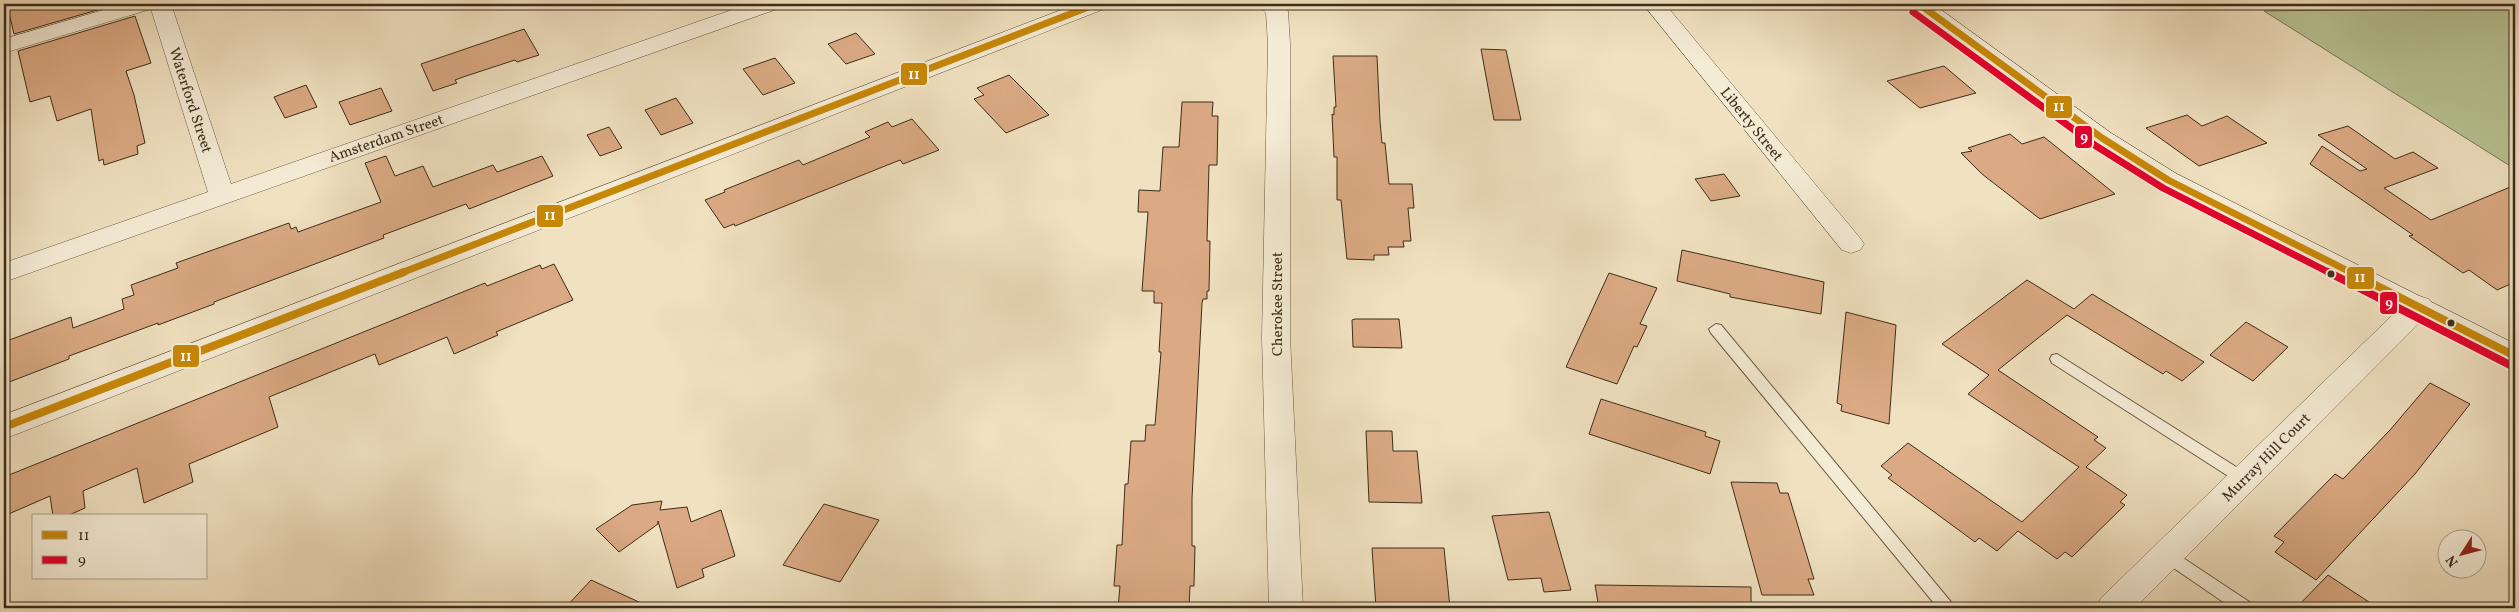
<svg xmlns="http://www.w3.org/2000/svg" width="2519" height="612" viewBox="0 0 2519 612" font-family="Vollkorn,serif">
<rect width="100%" height="100%" fill="#f0e1c0"/>
<filter id="stains"><feTurbulence type="fractalNoise" baseFrequency=".004" numOctaves="4"/><feColorMatrix values="0 0 0 0 .2 0 0 0 0 .09 0 0 0 0 .02 0 0 0 .5 -.17"/></filter>
<radialGradient id="worn" r=".72"><stop offset=".6" stop-color="#630" stop-opacity="0"/><stop offset="1" stop-color="#630" stop-opacity=".3"/></radialGradient>
<!-- green -->
<path fill="#b8c393" stroke="#7a7857" d="M 2515,8 L 2515,169 L 2264,11 Z"/>
<!-- building -->
<g fill="#dbaa84" stroke="#3c2d1b">
<path d="M 7,4 L 118,4 L 14,34 Z"/>
<path d="M 135,16 L 151,63 L 126,71 L 134,95 L 145,143 L 137,146 L 138,154 L 104,165 L 103,159 L 99,161 L 91,109 L 57,121 L 50,96 L 30,102 L 18,51 Z"/>
<path d="M 524,29 L 539,55 L 517,62 L 515,60 L 466,76 L 455,80 L 457,83 L 433,91 L 421,64 Z"/>
<path d="M 856,33 L 875,54 L 846,64 L 828,44 Z"/>
<path d="M 1481,49 L 1506,50 L 1521,120 L 1494,120 Z"/>
<path d="M 1333,56 L 1377,56 L 1380,121 L 1382,143 L 1385,143 L 1389,184 L 1412,184 L 1414,208 L 1408,208 L 1411,241 L 1403,241 L 1404,247 L 1388,247 L 1389,255 L 1374,255 L 1374,260 L 1347,259 L 1341,200 L 1337,200 L 1337,157 L 1334,157 L 1332,114 L 1334,115 L 1334,107 L 1336,107 Z"/>
<path d="M 775,58 L 795,83 L 763,95 L 743,69 Z"/>
<path d="M 1944,66 L 1976,93 L 1920,108 L 1887,81 Z"/>
<path d="M 1009,75 L 1049,115 L 1006,133 L 974,99 L 984,95 L 977,88 Z"/>
<path d="M 306,85 L 317,107 L 285,118 L 274,97 Z"/>
<path d="M 381,88 L 392,111 L 350,125 L 339,102 Z"/>
<path d="M 676,98 L 693,123 L 661,135 L 645,110 Z"/>
<path d="M 1182,102 L 1213,102 L 1212,116 L 1218,116 L 1217,165 L 1209,165 L 1207,241 L 1210,241 L 1209,291 L 1207,291 L 1207,299 L 1203,299 L 1202,303 L 1192,498 L 1192,546 L 1195,546 L 1194,586 L 1190,586 L 1189,608 L 1118,608 L 1120,586 L 1114,586 L 1117,545 L 1122,545 L 1125,484 L 1128,484 L 1131,441 L 1145,441 L 1146,425 L 1155,425 L 1161,352 L 1159,352 L 1162,303 L 1154,303 L 1154,291 L 1142,291 L 1148,212 L 1138,212 L 1139,190 L 1160,191 L 1163,147 L 1179,147 Z"/>
<path d="M 2187,115 L 2202,126 L 2227,116 L 2267,143 L 2199,166 L 2146,128 Z"/>
<path d="M 912,119 L 939,150 L 903,164 L 900,160 L 735,226 L 734,224 L 724,228 L 705,200 L 725,192 L 724,190 L 799,160 L 803,165 L 870,137 L 865,132 L 888,122 L 892,127 Z"/>
<path d="M 2348,126 L 2395,159 L 2413,152 L 2438,168 L 2384,188 L 2431,220 L 2515,185 L 2515,282 L 2497,290 L 2469,270 L 2463,273 L 2409,236 L 2413,235 L 2310,164 L 2322,146 L 2360,171 L 2367,169 L 2318,135 Z"/>
<path d="M 609,127 L 622,148 L 600,156 L 587,135 Z"/>
<path d="M 2010,134 L 2022,144 L 2044,137 L 2115,194 L 2040,219 L 1982,174 L 1961,153 L 1972,151 L 1968,148 Z"/>
<path d="M 386,156 L 395,176 L 423,166 L 433,187 L 493,165 L 497,172 L 542,156 L 553,176 L 469,209 L 466,204 L 383,235 L 384,238 L 214,302 L 214,304 L 158,325 L 158,323 L 69,356 L 69,359 L 4,384 L 4,342 L 71,317 L 73,328 L 124,309 L 122,299 L 134,295 L 131,285 L 178,268 L 176,263 L 289,223 L 291,229 L 296,227 L 298,232 L 381,202 L 365,163 Z"/>
<path d="M 1724,174 L 1740,196 L 1711,201 L 1695,179 Z"/>
<path d="M 1682,250 L 1824,282 L 1821,314 L 1730,297 L 1730,294 L 1677,281 Z"/>
<path d="M 554,264 L 573,300 L 496,332 L 498,335 L 454,354 L 447,337 L 379,365 L 375,354 L 269,397 L 278,427 L 189,464 L 193,482 L 144,503 L 137,468 L 83,491 L 85,508 L 67,516 L 53,516 L 50,496 L 4,516 L 4,477 L 485,283 L 487,286 L 540,265 L 542,269 Z"/>
<path d="M 1609,273 L 1657,288 L 1640,324 L 1647,326 L 1637,347 L 1634,346 L 1617,384 L 1566,367 Z"/>
<path d="M 2027,280 L 2074,309 L 2092,294 L 2204,362 L 2182,381 L 2166,371 L 2163,374 L 2067,315 L 1998,370 L 2098,437 L 2094,440 L 2106,448 L 2086,467 L 2127,495 L 2120,502 L 2125,505 L 2072,557 L 2065,552 L 2057,559 L 2018,531 L 1997,551 L 1979,538 L 1975,542 L 1888,478 L 1892,475 L 1881,466 L 1908,443 L 2022,522 L 2079,467 L 1968,394 L 1989,375 L 1942,344 Z"/>
<path d="M 1846,312 L 1896,325 L 1889,424 L 1841,411 L 1842,405 L 1837,403 Z"/>
<path d="M 1355,319 L 1399,319 L 1402,348 L 1353,347 L 1352,320 Z"/>
<path d="M 2246,322 L 2288,347 L 2253,381 L 2210,355 Z"/>
<path d="M 2430,383 L 2470,404 L 2415,474 L 2316,580 L 2275,552 L 2284,542 L 2274,536 L 2335,474 L 2343,479 L 2390,430 Z"/>
<path d="M 1601,399 L 1706,432 L 1705,436 L 1720,441 L 1710,474 L 1589,434 Z"/>
<path d="M 1366,431 L 1392,431 L 1393,451 L 1417,451 L 1422,503 L 1369,502 Z"/>
<path d="M 1731,482 L 1777,483 L 1780,493 L 1788,493 L 1814,579 L 1808,579 L 1814,595 L 1762,595 Z"/>
<path d="M 662,501 L 660,510 L 687,507 L 691,522 L 721,510 L 735,556 L 702,569 L 704,577 L 677,588 L 658,521 L 658,524 L 619,552 L 596,529 L 632,505 Z"/>
<path d="M 824,504 L 879,520 L 840,582 L 783,565 Z"/>
<path d="M 1549,512 L 1571,590 L 1544,592 L 1541,578 L 1508,580 L 1492,516 Z"/>
<path d="M 1372,548 L 1444,548 L 1450,608 L 1376,608 Z"/>
<path d="M 2328,575 L 2378,608 L 2296,608 Z"/>
<path d="M 591,580 L 652,608 L 565,608 Z"/>
<path d="M 1595,585 L 1751,587 L 1751,608 L 1599,608 Z"/>
</g>
<g fill="none" stroke-linecap="round" stroke-linejoin="round">
<defs>
<g id="lane">
<path d="M 1716,324 L 1721,325 L 1956,608 L 1938,608 L 1711,333 L 1709,329 Z"/>
<path d="M 2057,354 L 2249,475 L 2252,479 L 2249,483 L 2244,485 L 2239,483 L 2052,363 L 2050,359 L 2052,355 Z"/>
<path d="M 2168,548 L 2251,603 L 2253,608 L 2232,608 L 2162,560 L 2160,555 L 2162,550 Z"/>
</g>
<g id="street">
<path d="M 124,4 L 171,4 L 231,184 L 749,4 L 780,4 L 777,9 L 4,282 L 4,263 L 208,192 L 151,9 L 4,53 L 4,39 Z"/>
<path d="M 1077,4 L 1107,4 L 1104,9 L 4,439 L 4,415 Z"/>
<path d="M 1258,4 L 1282,4 L 1288,11 L 1290,44 L 1290,337 L 1303,608 L 1269,608 L 1262,337 L 1268,44 L 1266,13 Z"/>
<path d="M 1643,4 L 1665,4 L 1860,238 L 1864,244 L 1860,250 L 1851,253 L 1842,250 Z"/>
<path d="M 2419,296 L 2429,299 L 2433,306 L 2429,313 L 2135,608 L 2096,608 L 2101,598 L 2409,299 Z"/>
</g>
<path id="secondary" d="M 1908,4 L 1933,4 L 2111,133 L 2177,174 L 2515,344 L 2515,367 L 2505,363 L 2159,186 L 2093,143 L 1911,9 Z"/>
</defs>
<!-- lane casing -->
<use href="#lane" stroke="#695a44" stroke-width="2"/>
<!-- street casing -->
<use href="#street" stroke="#695a44" stroke-width="1"/>
<!-- secondary casing -->
<use href="#secondary" stroke="#3c2d1b" stroke-width="1"/>
<!-- lane -->
<use href="#lane" fill="#f5ecd6" fill-rule="evenodd"/>
<!-- street -->
<use href="#street" fill="#f5ecd6" fill-rule="evenodd"/>
<!-- secondary -->
<use href="#secondary" fill="#f5ecd6" fill-rule="evenodd"/>
<defs>
<g id="bus-1-far1">
<path d="M 1919,4 L 2102,138 L 2168,180 L 2352,273"/>
<path d="M 401,273 L 1096,4"/>
</g>
<g id="bus-1">
<path d="M 2350,272 L 2515,356"/>
<path d="M 4,427 L 404,272"/>
</g>
<path id="bus-2-far1" d="M 1913,12 L 2096,146 L 2163,188 L 2330,273"/>
<path id="bus-2" d="M 2328,272 L 2510,365"/>
</defs>
<!-- bus-1-far1 casing -->
<use href="#bus-1-far1" stroke="#f5ecd6" stroke-width="10"/>
<!-- bus-1 casing -->
<use href="#bus-1" stroke="#f5ecd6" stroke-width="12"/>
<!-- bus-2-far1 casing -->
<use href="#bus-2-far1" stroke="#f5ecd6" stroke-width="10"/>
<!-- bus-2 casing -->
<use href="#bus-2" stroke="#f5ecd6" stroke-width="12"/>
<!-- bus-1-far1 -->
<use href="#bus-1-far1" stroke="#c88807" stroke-width="7"/>
<!-- bus-1 -->
<use href="#bus-1" stroke="#c88807" stroke-width="8"/>
<!-- bus-2-far1 -->
<use href="#bus-2-far1" stroke="#e4002b" stroke-width="7"/>
<!-- bus-2 -->
<use href="#bus-2" stroke="#e4002b" stroke-width="8"/>
</g>
<!-- markers -->
<g fill="#3c2d1b" stroke="#f5ecd6" stroke-width="2">
<circle cx="2331" cy="274" r="4.5"/>
<circle cx="2451" cy="323" r="4.5"/>
</g>
<g text-anchor="middle" stroke-width="4" stroke-linejoin="round" paint-order="stroke">
<!-- street labels -->
<g font-size="15" fill="#3c2d1b" stroke="#f5ecd6">
<text transform="translate(191 100) rotate(72)" y="5">Waterford Street</text>
<text transform="translate(1752 124) rotate(51)" y="5">Liberty Street</text>
<text transform="translate(386 138) rotate(-19)" y="5">Amsterdam Street</text>
<text transform="translate(1277 304) rotate(-90)" y="5">Cherokee Street</text>
<text transform="translate(2266 457) rotate(-45)" y="5">Murray Hill Court</text>
</g>
</g>
<g stroke="#f5ecd6" stroke-width="2">
<rect x="900" y="62" width="28" height="24" rx="5" fill="#c88807"/>
<rect x="2045" y="95" width="28" height="24" rx="5" fill="#c88807"/>
<rect x="2074" y="125" width="19" height="24" rx="5" fill="#e4002b"/>
<rect x="536" y="204" width="28" height="24" rx="5" fill="#c88807"/>
<rect x="2346" y="266" width="29" height="24" rx="5" fill="#c88807"/>
<rect x="2379" y="291" width="19" height="24" rx="5" fill="#e4002b"/>
<rect x="172" y="344" width="28" height="24" rx="5" fill="#c88807"/>
</g>
<g font-size="14" text-anchor="middle" font-weight="bold" fill="#fff">
<text x="914" y="79">11</text>
<text x="2059" y="111">11</text>
<text x="2084" y="142">9</text>
<text x="550" y="220">11</text>
<text x="2360" y="282">11</text>
<text x="2389" y="308">9</text>
<text x="186" y="361">11</text>
</g>
<!-- margin -->
<rect width="2519" height="612" fill="none" stroke="#f0e1c0" stroke-width="20"/>
<rect x="5" y="5" width="2509" height="602" fill="none" stroke="#3c2d1b" stroke-width="2.5"/>
<rect x="10" y="10" width="2499" height="592" fill="none" stroke="#3c2d1b"/>
<!-- legend -->
<rect x="32" y="514" width="175" height="65" fill="#f5ecd6" stroke="#aba08b"/>
<rect x="42" y="531" width="25" height="8" fill="#c88807" stroke="#aba08b"/>
<text x="78" y="540" font-size="15" fill="#3c2d1b">11</text>
<rect x="42" y="556" width="25" height="8" fill="#e4002b" stroke="#aba08b"/>
<text x="78" y="564" font-size="15" fill="#3c2d1b">9</text>
<!-- north arrow -->
<g transform="translate(2462 554) rotate(234)"><circle r="24" fill="#f5ecd6" stroke="#aba08b"/>
<path d="M0-4L9 19L0 12L-9 19Z" fill="#8f2418"/>
<text y="-8" font-size="14" font-weight="bold" text-anchor="middle" fill="#3c2d1b">N</text>
</g>
<rect width="100%" height="100%" filter="url(#stains)"/>
<rect width="100%" height="100%" fill="url(#worn)"/>
</svg>
